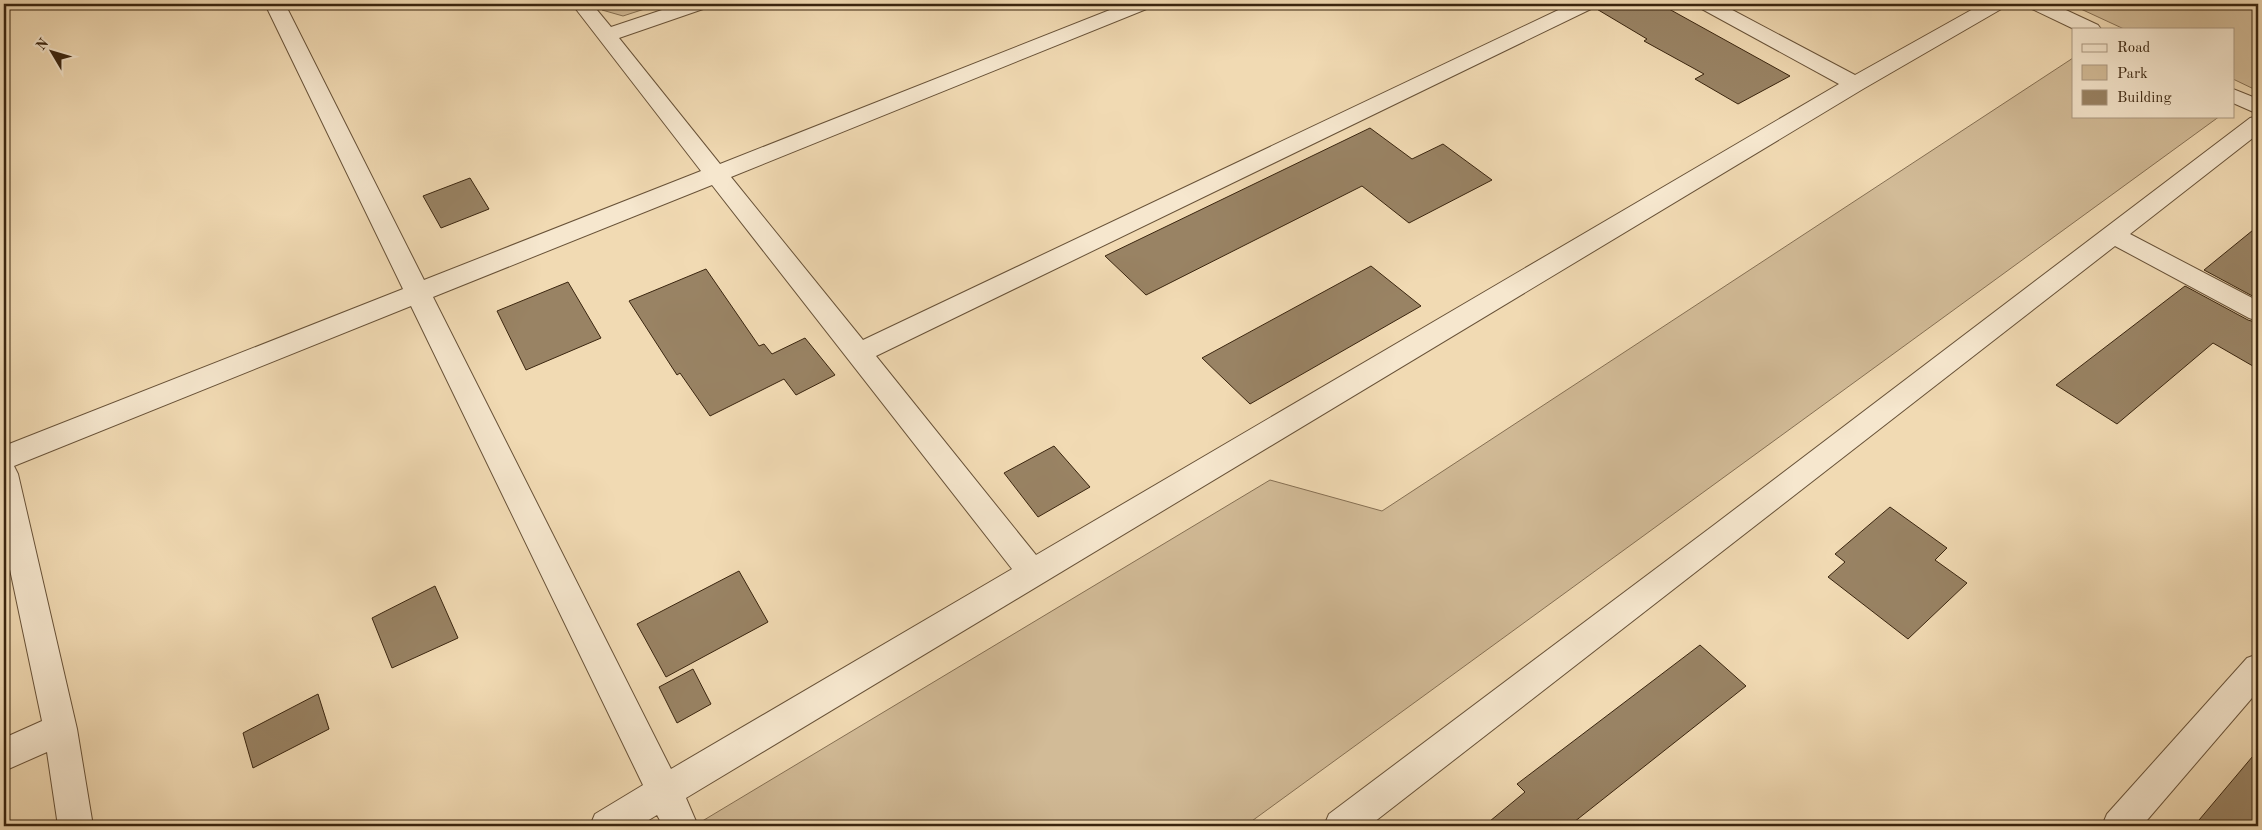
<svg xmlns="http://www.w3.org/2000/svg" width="2262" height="830" viewBox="0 0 2262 830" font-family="'Old Standard TT',serif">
<rect width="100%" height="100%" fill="#f1dab3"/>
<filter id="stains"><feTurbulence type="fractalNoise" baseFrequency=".004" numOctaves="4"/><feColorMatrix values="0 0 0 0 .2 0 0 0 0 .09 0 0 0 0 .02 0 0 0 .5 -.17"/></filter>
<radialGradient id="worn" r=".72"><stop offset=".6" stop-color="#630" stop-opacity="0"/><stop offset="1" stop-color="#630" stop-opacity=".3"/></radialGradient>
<!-- green -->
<g fill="#d2bb97" stroke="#867053">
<path d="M 598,4 L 660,4 L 623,16 L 602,10 Z"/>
<path d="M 2070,4 L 2258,4 L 2258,91 L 2233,79 L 2233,29 L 2124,29 Z"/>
<path d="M 2073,58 L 2073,116 L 2220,116 L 1245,826 L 694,826 L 1270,480 L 1382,511 Z"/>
</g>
<!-- building -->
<g fill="#998364" stroke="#3a250f">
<path d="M 1598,4 L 1660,4 L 1790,76 L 1738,104 L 1695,79 L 1704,74 L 1644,41 L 1647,39 L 1595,8 Z"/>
<path d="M 1370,128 L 1412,159 L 1443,144 L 1492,180 L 1409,223 L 1362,186 L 1146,295 L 1105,256 Z"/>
<path d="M 470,178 L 489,209 L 441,228 L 423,196 Z"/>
<path d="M 2258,226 L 2258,299 L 2204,270 Z"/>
<path d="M 1371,266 L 1421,306 L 1250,404 L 1202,358 Z"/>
<path d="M 706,269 L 759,346 L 764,344 L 772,354 L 805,338 L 835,375 L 796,395 L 784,379 L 710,416 L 680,373 L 677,375 L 629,301 Z"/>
<path d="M 568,282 L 601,338 L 526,370 L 497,311 Z"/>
<path d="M 2185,286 L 2248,320 L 2258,323 L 2258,369 L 2213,343 L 2117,424 L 2056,385 Z"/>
<path d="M 1054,446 L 1090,487 L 1038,517 L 1004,473 Z"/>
<path d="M 1890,507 L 1947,548 L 1935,560 L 1967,583 L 1908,639 L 1828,577 L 1845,562 L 1835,554 Z"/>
<path d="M 739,571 L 768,622 L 666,677 L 637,624 Z"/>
<path d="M 435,586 L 458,638 L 392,668 L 372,618 Z"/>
<path d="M 1700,645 L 1746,686 L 1569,826 L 1484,826 L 1525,792 L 1517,784 Z"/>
<path d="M 693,669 L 711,704 L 677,723 L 659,687 Z"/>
<path d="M 318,694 L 329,729 L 253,768 L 243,733 Z"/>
<path d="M 2258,750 L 2258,826 L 2194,826 Z"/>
</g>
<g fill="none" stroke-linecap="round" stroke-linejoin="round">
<defs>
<g id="minor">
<path d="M 265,4 L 285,4 L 424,280 L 701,171 L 572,4 L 592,4 L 611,27 L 680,4 L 709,4 L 706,8 L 619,38 L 720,164 L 1125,4 L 1152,4 L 1149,8 L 731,177 L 863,340 L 1571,4 L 1596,4 L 1593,8 L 876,356 L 1036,555 L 1839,84 L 1700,8 L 1697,4 L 1721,4 L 1855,75 L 1982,4 L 2006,4 L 2003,8 L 1863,89 L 686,798 L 698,826 L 663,826 L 657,815 L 639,826 L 590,826 L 595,814 L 643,785 L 411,306 L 14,466 L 18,474 L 77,729 L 93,826 L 58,826 L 47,752 L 4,771 L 4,738 L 42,721 L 4,541 L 4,446 L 403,289 ZM 712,185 L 1012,569 L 671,769 L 433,297 Z"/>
<path d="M 2027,4 L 2053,4 L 2098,25 L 2101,29 L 2074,29 L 2030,8 Z"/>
<path d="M 2233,89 L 2258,99 L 2258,114 L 2233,103 Z"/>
<path d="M 2258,116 L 2258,134 L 2130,234 L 2258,301 L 2258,321 L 2249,318 L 2115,246 L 1369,826 L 1324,826 L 1329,814 L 1714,525 L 2250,118 Z"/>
<path d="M 2258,654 L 2258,691 L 2142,826 L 2102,826 L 2107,814 L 2247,658 Z"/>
</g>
</defs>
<!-- minor casing -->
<use href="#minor" stroke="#685238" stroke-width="2"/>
<!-- minor -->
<use href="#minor" fill="#f6e7ce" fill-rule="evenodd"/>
</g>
<!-- margin -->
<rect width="2262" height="830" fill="none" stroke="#f1dab3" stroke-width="20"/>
<rect x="5" y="5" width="2252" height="820" fill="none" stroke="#3a250f" stroke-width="2.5"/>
<rect x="10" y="10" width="2242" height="810" fill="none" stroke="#3a250f"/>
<!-- legend -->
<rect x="2072" y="28" width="162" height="90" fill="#f6e7ce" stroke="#ab9982"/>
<rect x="2082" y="44" width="25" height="8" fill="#f6e7ce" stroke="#ab9982"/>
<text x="2117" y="52" font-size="15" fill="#3a250f">Road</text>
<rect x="2082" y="65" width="25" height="15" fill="#d2bb97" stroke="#ab9982"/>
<text x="2117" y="78" font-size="15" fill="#3a250f">Park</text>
<rect x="2082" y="90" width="25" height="15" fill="#998364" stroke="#ab9982"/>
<text x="2117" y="102" font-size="15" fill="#3a250f">Building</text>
<!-- north arrow -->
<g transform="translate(52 52) rotate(308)" stroke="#f6e7ce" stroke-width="4" paint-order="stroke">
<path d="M0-4L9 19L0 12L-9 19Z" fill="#3a250f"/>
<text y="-8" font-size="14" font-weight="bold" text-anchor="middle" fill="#3a250f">N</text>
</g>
<rect width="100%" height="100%" filter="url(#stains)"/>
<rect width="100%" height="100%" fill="url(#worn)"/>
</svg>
